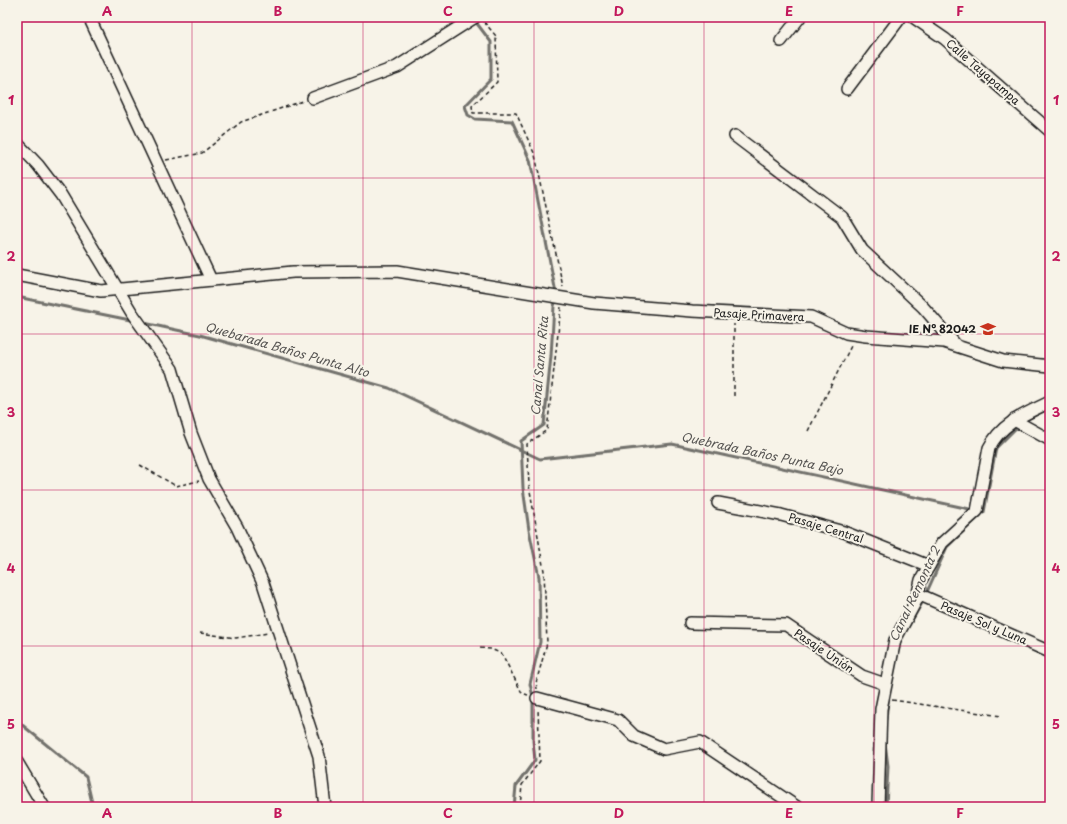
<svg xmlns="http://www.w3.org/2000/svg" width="1067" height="824" viewBox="0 0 1067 824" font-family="'Playpen Sans',sans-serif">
<rect width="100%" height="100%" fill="#f7f3e8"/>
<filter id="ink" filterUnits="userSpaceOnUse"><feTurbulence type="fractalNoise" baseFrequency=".025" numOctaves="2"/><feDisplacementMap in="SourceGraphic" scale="8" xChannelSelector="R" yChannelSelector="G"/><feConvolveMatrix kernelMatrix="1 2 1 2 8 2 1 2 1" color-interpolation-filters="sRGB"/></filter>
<g filter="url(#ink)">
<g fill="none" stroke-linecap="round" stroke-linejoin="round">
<!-- stream -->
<g stroke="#72716c" stroke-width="3">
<path d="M 475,21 L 491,42 L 491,79 L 465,106 L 468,115 L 475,119 L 512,121 L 530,160 L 557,298 L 554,306 L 551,356 L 544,425 L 521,441 L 523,488 L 529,530 L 539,577 L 540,642 L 530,684 L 533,697 L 533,741 L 535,760 L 516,786 L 514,807"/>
<path d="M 17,297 L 135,321"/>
<path d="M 144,323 L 200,335 L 389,388 L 540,459 L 672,444 L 974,510"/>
<path d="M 1024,421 L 1049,408"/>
<path d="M 907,629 L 922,603 L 947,547 L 984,512 L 996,448 L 1018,426"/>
<path d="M 17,715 L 21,724 L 86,777 L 93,807"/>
<path d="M 886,719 L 888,701"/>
<path d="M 885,743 L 888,766 L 886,807"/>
</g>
<defs>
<g id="minor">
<path d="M 89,17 L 211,280"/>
<path d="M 913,17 L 945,39 L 1050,131"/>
<path d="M 781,41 L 800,17"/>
<path d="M 847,89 L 901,17"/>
<path d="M 313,98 L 397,67 L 475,17"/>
<path d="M 735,136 L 842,217 L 862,250 L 923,307 L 955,344"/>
<path d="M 17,143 L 38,165 L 61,195 L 132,313 L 172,369 L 191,433 L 209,479 L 237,527 L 263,583 L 319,756 L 325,807"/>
<path d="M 17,275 L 101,291 L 293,272 L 397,271 L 594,303 L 692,311 L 811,317 L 846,333 L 866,336 L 944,342 L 1003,361 L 1050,366"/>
<path d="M 1014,420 L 1050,440"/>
<path d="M 718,503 L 781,515 L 844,532 L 929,566"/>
<path d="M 918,594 L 1050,652"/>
<path d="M 690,623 L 786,625 L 862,676 L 885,684"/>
<path d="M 537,698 L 618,720 L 634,736 L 664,749 L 700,742 L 797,807"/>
<path d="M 17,762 L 44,807"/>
<path d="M 878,807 L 881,709 L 895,640 L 916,601 L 921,580 L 942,543 L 977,511 L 989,448 C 1001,423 1027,413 1050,402"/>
</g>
</defs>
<!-- minor casing -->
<use href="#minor" stroke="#1c1c1c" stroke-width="14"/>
<!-- path -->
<g stroke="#1c1c1c" stroke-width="1.5" stroke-dasharray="4 3" stroke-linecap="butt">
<path d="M 484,22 L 496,36 L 497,82 L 472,106 L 473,113 L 516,113 L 535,155 L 563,287"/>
<path d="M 166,160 L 202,153 L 241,122 L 303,101"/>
<path d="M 734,396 L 734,324"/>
<path d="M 808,431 L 852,344"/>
<path d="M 140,465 L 176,486 L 199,481"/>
<path d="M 200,633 L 236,638 L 268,633"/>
<path d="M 480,648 L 491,649 L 502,654 L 522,693 L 528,695"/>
<path d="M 537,689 L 536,683 L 547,643 L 544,571 L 529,485 L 527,444 L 547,430 L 561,307"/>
<path d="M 892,700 L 1001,716"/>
<path d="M 520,807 L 522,785 L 540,761 L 538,709"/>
</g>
<!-- minor -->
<use href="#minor" stroke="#f7f3e8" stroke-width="11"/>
</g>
</g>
<!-- grid -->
<path fill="none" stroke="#c2185b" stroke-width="1" stroke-opacity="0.55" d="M 192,17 L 192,807M 363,17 L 363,807M 534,17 L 534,807M 704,17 L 704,807M 874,17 L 874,807M 17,178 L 1050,178M 17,334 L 1050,334M 17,490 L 1050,490M 17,646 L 1050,646"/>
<!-- icons -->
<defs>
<symbol id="school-bare" viewBox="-9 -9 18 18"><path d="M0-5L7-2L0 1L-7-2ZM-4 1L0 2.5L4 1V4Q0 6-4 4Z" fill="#c8321e" stroke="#f7f3e8" stroke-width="2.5" paint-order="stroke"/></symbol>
</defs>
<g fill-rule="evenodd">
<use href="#school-bare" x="977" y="318" width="22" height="22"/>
</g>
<g text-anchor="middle" stroke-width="4" stroke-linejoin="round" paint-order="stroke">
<!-- street labels -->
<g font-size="11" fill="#1c1c1c" stroke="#f7f3e8">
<text transform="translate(983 72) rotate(41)" y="4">Calle Tayapampa</text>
<text transform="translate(759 315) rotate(3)" y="4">Pasaje Primavera</text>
<text transform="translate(826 528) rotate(17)" y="4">Pasaje Central</text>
<text transform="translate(984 623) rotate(23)" y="4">Pasaje Sol y Luna</text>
<text transform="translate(824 651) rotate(34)" y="4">Pasaje Unión</text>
</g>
<!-- poi labels -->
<g font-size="11" font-weight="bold" fill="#1c1c1c" stroke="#f7f3e8" text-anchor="end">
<text x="976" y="333">IE N° 82042</text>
</g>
<!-- water labels -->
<g font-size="12" font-style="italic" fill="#565452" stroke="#f7f3e8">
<text transform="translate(287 350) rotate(16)" y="4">Quebarada Baños Punta Alto</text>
<text transform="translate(540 366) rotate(-85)" y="4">Canal Santa Rita</text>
<text transform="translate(762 454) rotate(12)" y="4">Quebrada Baños Punta Bajo</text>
<text transform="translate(915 594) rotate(-65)" y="4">Canal Remonta 2</text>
</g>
</g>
<!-- margin -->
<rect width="1067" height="824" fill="none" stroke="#f7f3e8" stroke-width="44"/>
<rect x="22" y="22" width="1023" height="780" fill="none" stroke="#c2185b" stroke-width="1.5"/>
<g font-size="13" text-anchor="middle" font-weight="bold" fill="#c2185b">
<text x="107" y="16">A</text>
<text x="278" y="16">B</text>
<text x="448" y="16">C</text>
<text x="619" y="16">D</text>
<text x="789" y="16">E</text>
<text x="960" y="16">F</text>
<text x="11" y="105">1</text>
<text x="1056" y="105">1</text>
<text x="11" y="261">2</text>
<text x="1056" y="261">2</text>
<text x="11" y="417">3</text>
<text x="1056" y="417">3</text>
<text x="11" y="573">4</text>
<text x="1056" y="573">4</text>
<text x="11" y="729">5</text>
<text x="1056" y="729">5</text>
<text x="107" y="818">A</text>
<text x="278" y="818">B</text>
<text x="448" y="818">C</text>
<text x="619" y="818">D</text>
<text x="789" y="818">E</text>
<text x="960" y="818">F</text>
</g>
</svg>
